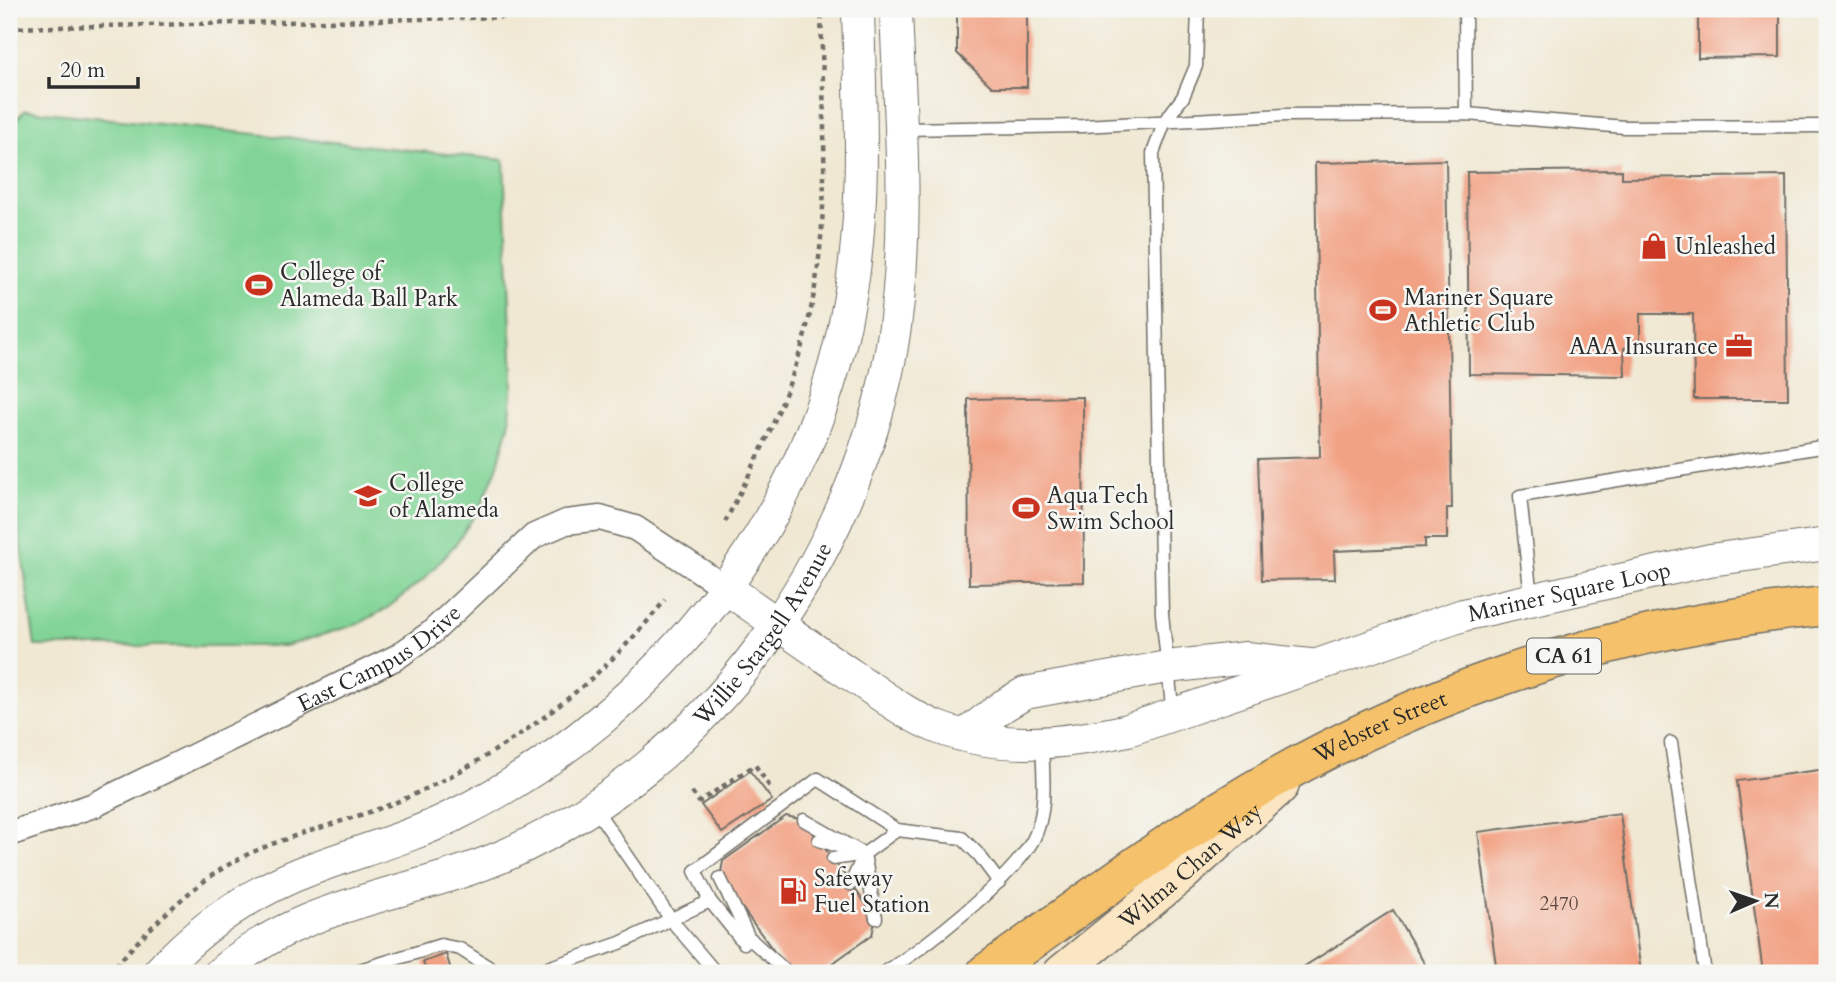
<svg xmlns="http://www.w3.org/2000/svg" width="1836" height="982" viewBox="0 0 1836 982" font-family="Cardo,serif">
<rect width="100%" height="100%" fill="#f6f6f2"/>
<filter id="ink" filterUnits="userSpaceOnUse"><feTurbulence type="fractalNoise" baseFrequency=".0143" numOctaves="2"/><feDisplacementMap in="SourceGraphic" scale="14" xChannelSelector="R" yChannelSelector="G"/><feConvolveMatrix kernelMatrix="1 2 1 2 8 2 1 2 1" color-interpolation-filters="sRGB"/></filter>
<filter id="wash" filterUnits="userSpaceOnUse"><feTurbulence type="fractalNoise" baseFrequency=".00686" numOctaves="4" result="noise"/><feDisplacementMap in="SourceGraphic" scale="28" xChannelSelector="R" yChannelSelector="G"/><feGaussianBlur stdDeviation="1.57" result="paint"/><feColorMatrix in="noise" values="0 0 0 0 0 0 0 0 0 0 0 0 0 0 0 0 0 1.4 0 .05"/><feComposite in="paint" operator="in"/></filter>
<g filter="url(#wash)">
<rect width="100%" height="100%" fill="#f0e8d3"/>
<!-- green -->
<path fill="#81d496" stroke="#568060" stroke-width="2" d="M 25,110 L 504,160 L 513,381 L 509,426 L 497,468 L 481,506 L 455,545 L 424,579 L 386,609 L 358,624 L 285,646 L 35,646 L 9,461 L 9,127 Z"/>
<g id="blocks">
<!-- building -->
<g fill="#f2a284">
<path d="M 957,9 L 1155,9 L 1155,14 L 1027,14 L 1027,87 L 992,87 L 957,53 Z"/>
<path d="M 1698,9 L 1780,9 L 1780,57 L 1698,58 Z"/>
<path d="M 1446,160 L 1452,508 L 1447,508 L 1447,539 L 1425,539 L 1425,547 L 1334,551 L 1335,579 L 1262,580 L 1258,459 L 1320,457 L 1315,163 Z"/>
<path d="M 1622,170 L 1622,178 L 1786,176 L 1788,399 L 1694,399 L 1693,314 L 1640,314 L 1640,347 L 1624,348 L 1625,376 L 1469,374 L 1467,172 Z"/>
<path d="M 1083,397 L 1084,582 L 969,584 L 968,399 Z"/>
<path d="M 1827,769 L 1827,973 L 1763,973 L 1737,781 Z"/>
<path d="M 750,771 L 772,800 L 722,833 L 701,805 Z"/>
<path d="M 1620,813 L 1641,973 L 1497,973 L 1478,832 Z"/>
<path d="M 786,816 L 804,820 L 876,918 L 872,935 L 819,973 L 790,973 L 720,878 L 723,861 Z"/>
<path d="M 1393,910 L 1430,973 L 1294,973 Z"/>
<path d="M 446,954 L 452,973 L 427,973 L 423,962 Z"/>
</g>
</g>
</g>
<g filter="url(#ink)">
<use href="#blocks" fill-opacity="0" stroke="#706d66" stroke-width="2"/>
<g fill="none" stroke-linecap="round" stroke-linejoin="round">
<defs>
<g id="service">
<path d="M 1465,9 L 1466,114"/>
<path d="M 901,129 L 1083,126 L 1285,115 L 1466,114 L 1625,127 L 1827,126"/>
<path d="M 1531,598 L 1520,496 L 1827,446"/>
<path d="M 1173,715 L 1162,614 L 1153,153 L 1165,121 L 1183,97 L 1196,66 L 1198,9"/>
<path d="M 1671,743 L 1705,973"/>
<path d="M 594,807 L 672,921 L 716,973"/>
<path d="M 804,820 L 864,854 L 876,918"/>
<path d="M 819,840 L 841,847"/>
<path d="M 833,859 L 864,854"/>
<path d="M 720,878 L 749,938 L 788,973"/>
<path d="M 851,884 L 864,854 L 897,830"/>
<path d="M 710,901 L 744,943 L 751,939"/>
<path d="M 350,973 L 441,945 L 460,949 L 498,973"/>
<path d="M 533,973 L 620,943 L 710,901 L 695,871 L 818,779 L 897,830 L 962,838 L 979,855 L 999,882"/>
<path d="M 884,973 C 925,947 1010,881 1033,840 C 1048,812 1043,775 1042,744"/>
</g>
<g id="minor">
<path id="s1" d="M 9,834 L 94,805 L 397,657 L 431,633 L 534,536 L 566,522 L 600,518 L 635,528 L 726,588"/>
</g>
<g id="tertiary">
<path id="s2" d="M 726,588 C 768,617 810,647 853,676 C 880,694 908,716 939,728 C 1001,751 1065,744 1128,730 L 1463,615 L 1710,560 L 1827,544"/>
<path d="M 965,735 L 1003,706 L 1025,693 L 1167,667 L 1246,658 L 1310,665"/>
<path d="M 158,973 C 201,926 254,890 314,868 C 362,850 410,838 455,815 C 661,713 818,513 852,284 C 866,193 860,100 858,9"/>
<path id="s3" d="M 220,973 C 306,898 410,898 510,853 C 709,762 851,565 891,352 C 911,240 900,121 896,9"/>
</g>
<g id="secondary">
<path id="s4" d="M 1061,973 L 1179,877 L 1281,786"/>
</g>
<g id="primary">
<path id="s5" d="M 986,973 C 1062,920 1137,862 1216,813 C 1400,697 1611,626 1827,606"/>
</g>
</defs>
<!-- service casing -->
<use href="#service" stroke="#706d66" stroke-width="15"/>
<!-- minor casing -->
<use href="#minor" stroke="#706d66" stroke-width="27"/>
<!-- tertiary casing -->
<use href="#tertiary" stroke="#706d66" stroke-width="34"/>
<!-- secondary casing -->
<use href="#secondary" stroke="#706d66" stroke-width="38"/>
<!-- primary casing -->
<use href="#primary" stroke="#706d66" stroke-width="41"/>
<!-- path -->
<g stroke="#706d66" stroke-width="4.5" stroke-dasharray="5 5" stroke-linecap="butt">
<path d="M 9,28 L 558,16"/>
<path d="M 725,522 C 755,464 785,405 803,342 C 833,235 823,119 821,9"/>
<path d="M 692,792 L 699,802 L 755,765 L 772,790"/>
<path d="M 109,973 C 150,927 202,872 260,849 C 310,828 366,817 415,794 C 512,748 598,685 665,600"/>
</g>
<!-- service -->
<use href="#service" stroke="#fff" stroke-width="12"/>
<!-- minor -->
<use href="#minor" stroke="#fff" stroke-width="24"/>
<!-- tertiary -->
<use href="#tertiary" stroke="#fff" stroke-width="32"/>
<!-- secondary -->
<use href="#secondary" stroke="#fbe6c4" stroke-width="35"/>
<!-- primary -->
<use href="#primary" stroke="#f5c16b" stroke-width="38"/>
</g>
</g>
<!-- icons -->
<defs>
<symbol id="shop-bare" viewBox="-9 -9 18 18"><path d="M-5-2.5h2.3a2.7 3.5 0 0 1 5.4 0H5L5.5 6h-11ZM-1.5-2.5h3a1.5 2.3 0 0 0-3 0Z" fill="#c8321e" stroke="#f6f6f2" stroke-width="2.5" paint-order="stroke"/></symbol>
<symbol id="stadium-bare" viewBox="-9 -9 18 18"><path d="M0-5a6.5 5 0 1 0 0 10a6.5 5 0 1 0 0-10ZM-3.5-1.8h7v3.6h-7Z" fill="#c8321e" stroke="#f6f6f2" stroke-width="2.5" paint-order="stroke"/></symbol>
<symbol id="office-bare" viewBox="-9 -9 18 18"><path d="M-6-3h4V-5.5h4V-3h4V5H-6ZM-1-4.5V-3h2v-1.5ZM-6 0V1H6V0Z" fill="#c8321e" stroke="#f6f6f2" stroke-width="2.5" paint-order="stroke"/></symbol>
<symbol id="university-bare" viewBox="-9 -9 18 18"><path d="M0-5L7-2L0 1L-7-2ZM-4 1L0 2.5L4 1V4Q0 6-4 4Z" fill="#c8321e" stroke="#f6f6f2" stroke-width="2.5" paint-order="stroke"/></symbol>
<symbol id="fuel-bare" viewBox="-9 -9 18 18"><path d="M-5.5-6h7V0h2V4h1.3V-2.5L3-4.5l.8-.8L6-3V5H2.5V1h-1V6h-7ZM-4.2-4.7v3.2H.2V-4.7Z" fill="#c8321e" stroke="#f6f6f2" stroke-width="2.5" paint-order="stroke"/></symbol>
</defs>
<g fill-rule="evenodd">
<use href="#shop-bare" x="1635" y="227" width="38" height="38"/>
<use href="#stadium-bare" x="240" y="266" width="38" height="38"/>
<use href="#stadium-bare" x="1364" y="291" width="38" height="38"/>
<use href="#office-bare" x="1720" y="327" width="38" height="38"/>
<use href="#university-bare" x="349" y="477" width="38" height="38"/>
<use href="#stadium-bare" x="1007" y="489" width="38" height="38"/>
<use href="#fuel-bare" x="774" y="872" width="38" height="38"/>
</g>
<g text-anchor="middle" stroke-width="5" stroke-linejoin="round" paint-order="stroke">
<!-- number labels -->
<g font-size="19" fill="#5d4941">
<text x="1559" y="910">2470</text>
</g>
<!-- shield labels -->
<rect fill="#f6f6f2" stroke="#686867" stroke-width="2" x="1527" y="638.5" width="74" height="35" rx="5"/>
<g font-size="21" font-weight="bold" fill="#2b2b2b">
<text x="1564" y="663">CA 61</text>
</g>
<!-- poi labels -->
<g font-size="23" fill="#2b2b2b" stroke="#f6f6f2" text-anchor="start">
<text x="1675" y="254">Unleashed</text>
<text x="280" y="280">College of<tspan x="280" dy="26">Alameda Ball Park</tspan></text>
<text x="1404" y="305">Mariner Square<tspan x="1404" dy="26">Athletic Club</tspan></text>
<text x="1718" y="354" text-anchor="end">AAA Insurance</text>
<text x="389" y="491">College<tspan x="389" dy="26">of Alameda</tspan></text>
<text x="1047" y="503">AquaTech<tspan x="1047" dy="26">Swim School</tspan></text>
<text x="814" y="886">Safeway<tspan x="814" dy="26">Fuel Station</tspan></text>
</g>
<!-- street labels -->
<g font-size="23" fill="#2b2b2b" stroke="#f6f6f2">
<text dy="8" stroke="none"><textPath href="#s2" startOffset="910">Mariner Square Loop</textPath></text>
<text dy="8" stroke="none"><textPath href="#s3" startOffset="656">Willie Stargell Avenue</textPath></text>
<text dy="8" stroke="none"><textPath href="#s1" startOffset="411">East Campus Drive</textPath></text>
<text dy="8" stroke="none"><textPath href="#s5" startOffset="466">Webster Street</textPath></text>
<text dy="8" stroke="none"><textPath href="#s4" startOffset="168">Wilma Chan Way</textPath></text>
</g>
</g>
<!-- margin -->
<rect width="1836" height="982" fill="none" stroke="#f6f6f2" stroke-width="35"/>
<!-- north arrow -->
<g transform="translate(1755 901) rotate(88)" stroke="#f6f6f2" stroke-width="5" paint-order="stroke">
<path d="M0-5L12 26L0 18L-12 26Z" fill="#2b2b2b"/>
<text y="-10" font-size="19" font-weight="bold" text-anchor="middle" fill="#2b2b2b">N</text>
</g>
<!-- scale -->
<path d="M49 77v10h89v-10" fill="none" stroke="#2b2b2b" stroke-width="3.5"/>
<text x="60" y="77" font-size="21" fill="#2b2b2b" stroke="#f6f6f2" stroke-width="5" paint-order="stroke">20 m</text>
</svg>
